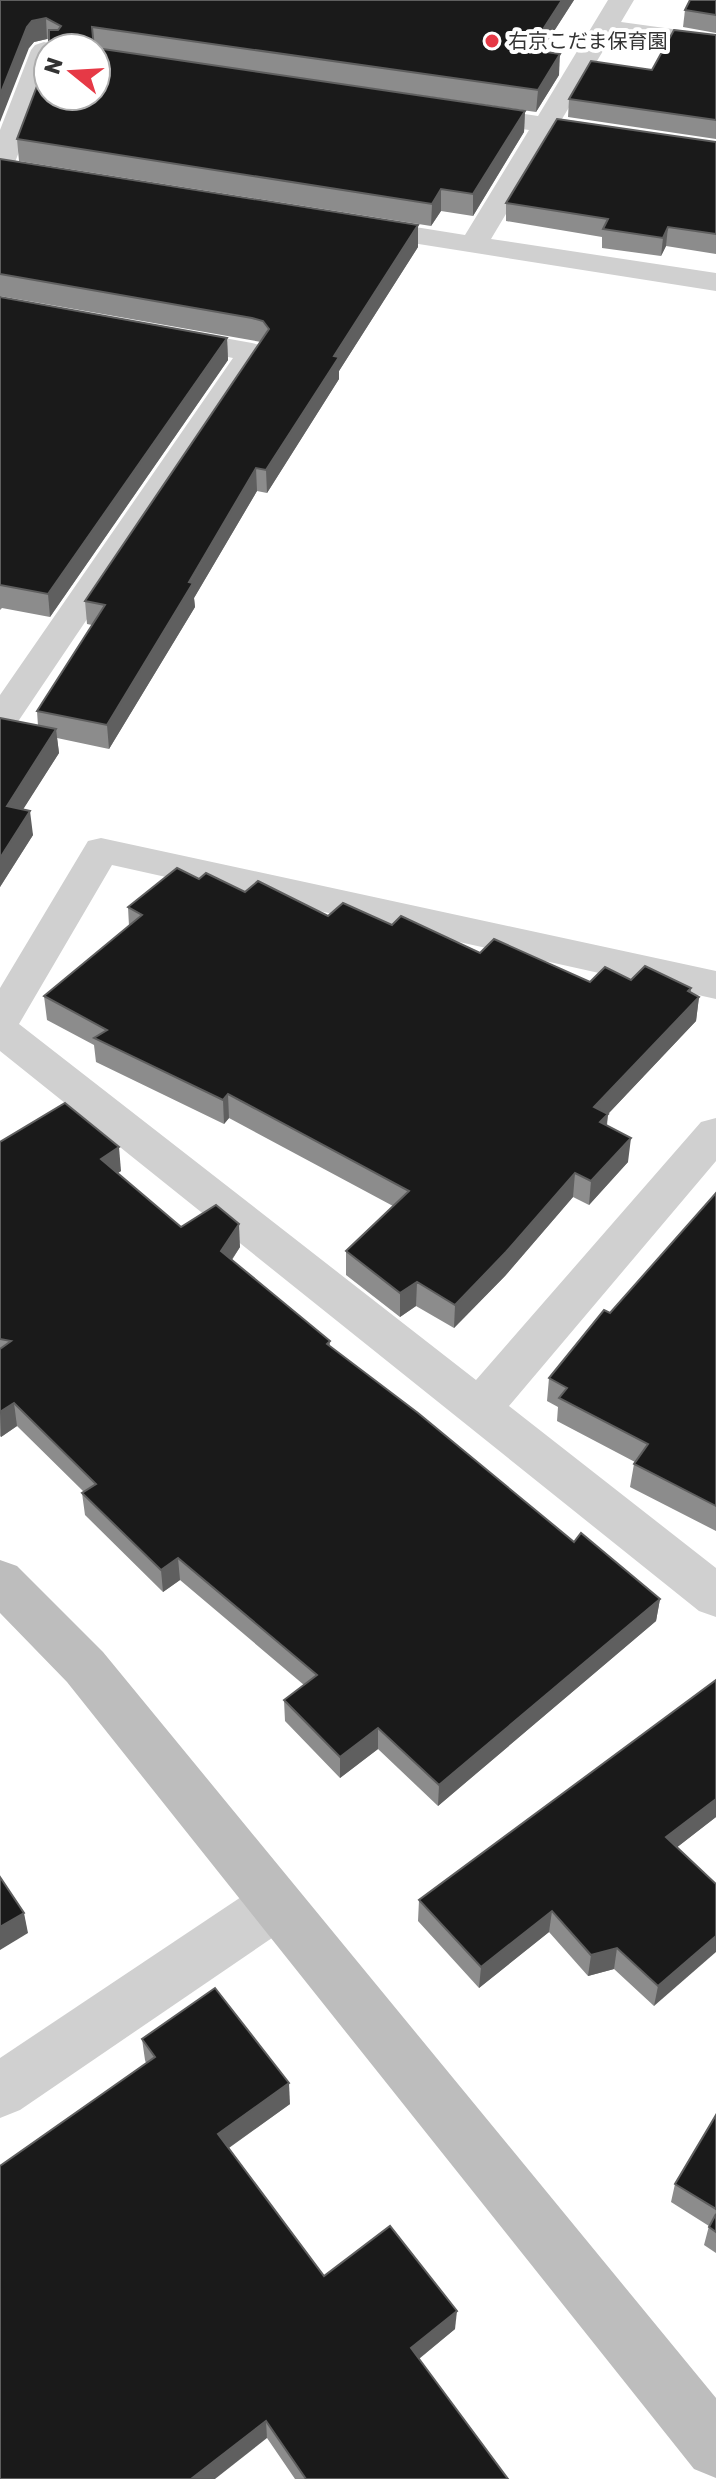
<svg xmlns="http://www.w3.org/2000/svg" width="716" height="2479" viewBox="0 0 716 2479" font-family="Rubik,'Noto Sans JP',sans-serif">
<rect width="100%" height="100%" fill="#fff"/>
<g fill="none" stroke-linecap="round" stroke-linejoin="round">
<!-- street -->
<g fill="#d0d0d0" fill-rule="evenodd">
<path d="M 608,0 L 634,0 L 621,22 L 716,35 L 716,51 L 612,36 L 562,119 L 716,142 L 716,158 L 554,134 L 491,239 L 716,273 L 716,291 L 349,233 L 345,227 L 349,221 L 359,218 L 465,235 L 529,130 L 465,121 L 456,119 L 452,113 L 456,107 L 465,105 L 538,116 Z"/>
<path d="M 44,42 L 57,45 L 60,48 L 48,48 L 48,74 L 14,165 L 10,171 L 0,173 L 0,130 L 31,50 L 35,45 Z"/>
<path d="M 168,328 L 252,343 L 263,346 L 267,352 L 13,729 L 0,732 L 0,695 L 233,358 L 157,343 L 153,337 L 157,331 Z"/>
<path d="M 101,838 L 716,971 L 716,999 L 112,865 L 19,1024 L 476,1380 L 701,1122 L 716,1118 L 716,1161 L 509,1406 L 716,1568 L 716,1617 L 699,1611 L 0,1051 L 0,988 L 88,841 Z"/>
<path d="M 275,1880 L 294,1887 L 302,1905 L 294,1923 L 20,2110 L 0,2118 L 0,2058 L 256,1887 Z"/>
</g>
<!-- secondary -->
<path fill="#bdbdbd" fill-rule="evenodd" d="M 0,1560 L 17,1566 L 103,1652 L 716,2398 L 716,2478 L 694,2469 L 67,1682 L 0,1613 Z"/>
</g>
<!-- wall -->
<g fill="#8c8c8c">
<path d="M 0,0 L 574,0 L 541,51 L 559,75 L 536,112 L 94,48 L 47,39 L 34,42 L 29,48 Z"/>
<path d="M 716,0 L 716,33 L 683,27 L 685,10 Z"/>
<path d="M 716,35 L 716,139 L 568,117 L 569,99 L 652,70 Z"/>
<path d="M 525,111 L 524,132 L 473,216 L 441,211 L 431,226 L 19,161 L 17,139 Z"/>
<path d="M 716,142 L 716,254 L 666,246 L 661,256 L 602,248 L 602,237 L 506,221 L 506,203 Z"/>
<path d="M 0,159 L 418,225 L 418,247 L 339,371 L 339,379 L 267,493 L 257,491 L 194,598 L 195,607 L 109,749 L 57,738 L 59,753 L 23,809 L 33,835 L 0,887 L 0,718 L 38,726 L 37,711 L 92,625 L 87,624 L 85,601 L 261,342 L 0,296 Z"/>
<path d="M 0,297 L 227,338 L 228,360 L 50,617 L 2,608 L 0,610 Z"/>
<path d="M 199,879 L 328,916 L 392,925 L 480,953 L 590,982 L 631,980 L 691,993 L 699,997 L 696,1021 L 608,1114 L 607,1126 L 628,1162 L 589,1205 L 573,1197 L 505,1276 L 454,1328 L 416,1306 L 400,1317 L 346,1275 L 346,1251 L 393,1206 L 229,1118 L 224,1124 L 96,1062 L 94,1045 L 47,1020 L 44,996 L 129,926 L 128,907 Z"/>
<path d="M 0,1142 L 121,1171 L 118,1173 L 181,1227 L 240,1247 L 232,1260 L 330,1341 L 330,1346 L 574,1542 L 660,1599 L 656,1621 L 438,1806 L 378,1749 L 340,1778 L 285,1721 L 284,1700 L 304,1685 L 180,1580 L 163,1592 L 85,1515 L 82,1493 L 84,1492 L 17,1426 L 1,1437 L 0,1436 Z"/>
<path d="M 716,1193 L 716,1531 L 630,1487 L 634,1464 L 635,1462 L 557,1421 L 558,1407 L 547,1401 L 549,1378 L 610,1313 Z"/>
<path d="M 716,1680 L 716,1817 L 677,1847 L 716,1884 L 654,2006 L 614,1969 L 588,1976 L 549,1932 L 479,1988 L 418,1921 L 419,1900 Z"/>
<path d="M 142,2039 L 290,2104 L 229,2148 L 324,2276 L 455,2329 L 419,2359 L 508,2479 L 295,2479 L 267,2438 L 145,2060 Z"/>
<path d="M 716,2115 L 716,2253 L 704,2245 L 709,2226 L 671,2202 L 675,2184 Z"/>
</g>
<!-- shaded-wall -->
<g fill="#5f5f5f">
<path d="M 562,0 L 574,0 L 535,61 L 533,45 Z"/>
<path d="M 46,18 L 47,39 L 34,42 L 29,48 L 0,122 L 0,95 L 27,27 L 32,21 Z"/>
<path d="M 560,54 L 559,75 L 536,112 L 538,90 Z"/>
<path d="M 525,111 L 524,132 L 473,216 L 473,194 Z"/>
<path d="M 441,189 L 441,211 L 431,226 L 432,204 Z"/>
<path d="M 418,225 L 418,247 L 339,371 L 339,379 L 267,493 L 266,470 L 334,356 Z"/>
<path d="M 668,227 L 666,246 L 661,256 L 663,238 Z"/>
<path d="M 227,338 L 228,360 L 50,617 L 48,594 Z"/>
<path d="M 256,468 L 257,491 L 194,598 L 195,607 L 109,749 L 107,725 Z"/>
<path d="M 56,729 L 59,753 L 10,830 L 7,806 Z"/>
<path d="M 30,811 L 33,835 L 0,887 L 0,858 Z"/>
<path d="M 691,988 L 689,1008 L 699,997 L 696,1021 L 608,1114 L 605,1137 L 594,1107 Z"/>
<path d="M 228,1094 L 229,1118 L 224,1124 L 223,1100 Z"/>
<path d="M 631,1138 L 628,1162 L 589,1205 L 591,1181 Z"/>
<path d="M 119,1147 L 121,1171 L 104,1182 L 101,1159 Z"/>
<path d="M 575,1173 L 573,1197 L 505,1276 L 454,1328 L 455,1305 Z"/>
<path d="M 239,1224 L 240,1247 L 222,1274 L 221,1251 Z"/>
<path d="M 417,1282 L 416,1306 L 400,1317 L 400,1293 Z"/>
<path d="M 14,1403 L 17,1426 L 1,1437 L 0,1412 Z"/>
<path d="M 178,1558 L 180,1580 L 163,1592 L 161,1570 Z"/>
<path d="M 660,1599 L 656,1621 L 438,1806 L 439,1785 Z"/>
<path d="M 378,1728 L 378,1749 L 340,1778 L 340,1757 Z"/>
<path d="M 716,1799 L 716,1817 L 662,1859 L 666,1837 Z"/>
<path d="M 552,1911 L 549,1932 L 479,1988 L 481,1967 Z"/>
<path d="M 24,1913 L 28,1933 L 0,1950 L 0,1927 Z"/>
<path d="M 716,1936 L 716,1952 L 654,2006 L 658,1986 Z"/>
<path d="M 617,1948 L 614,1969 L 588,1976 L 591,1955 Z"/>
<path d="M 289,2083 L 290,2104 L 220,2154 L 218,2134 Z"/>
<path d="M 457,2311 L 455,2329 L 410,2366 L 411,2348 Z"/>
<path d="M 266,2421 L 267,2438 L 215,2479 L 191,2479 Z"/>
</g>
<!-- building -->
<g fill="#1a1a1a" stroke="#5f5f5f" stroke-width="2">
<path d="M 0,0 L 562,0 L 533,45 L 536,46 L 533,50 L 560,54 L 538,90 L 92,27 L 94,48 L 49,48 L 49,30 L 58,30 L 61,26 L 46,18 L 32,21 L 27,27 L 0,95 Z"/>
<path d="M 690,0 L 716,0 L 716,15 L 685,10 Z"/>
<path d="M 674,30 L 716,35 L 716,120 L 569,99 L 591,61 L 652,70 Z"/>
<path d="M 96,48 L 525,111 L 473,194 L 441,189 L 432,204 L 17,139 L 48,57 L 48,96 L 96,96 Z"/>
<path d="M 557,119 L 716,142 L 716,234 L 668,227 L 663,238 L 603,229 L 608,219 L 506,203 Z"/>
<path d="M 0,159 L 418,225 L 334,356 L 339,357 L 266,470 L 256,468 L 189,582 L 193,583 L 107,725 L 37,711 L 105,605 L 85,601 L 269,329 L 263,321 L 252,318 L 0,274 Z"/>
<path d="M 0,297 L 227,338 L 48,594 L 0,585 Z"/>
<path d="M 0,718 L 56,729 L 7,806 L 30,811 L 0,858 Z"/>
<path d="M 177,868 L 199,879 L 206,873 L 245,892 L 258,881 L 328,916 L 343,903 L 392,925 L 401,916 L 480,953 L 494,939 L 590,982 L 605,967 L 631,980 L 645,966 L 691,988 L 688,991 L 699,997 L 594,1107 L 608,1114 L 600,1122 L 631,1138 L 591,1181 L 575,1173 L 506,1252 L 455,1305 L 417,1282 L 400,1293 L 346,1251 L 409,1191 L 228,1094 L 223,1100 L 94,1038 L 107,1030 L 44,996 L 142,915 L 128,907 Z"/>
<path d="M 65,1103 L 119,1147 L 101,1159 L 181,1227 L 216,1205 L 239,1224 L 221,1251 L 330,1341 L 327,1344 L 418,1413 L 574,1542 L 581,1533 L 660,1599 L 439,1785 L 378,1728 L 340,1757 L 284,1700 L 317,1675 L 178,1558 L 161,1570 L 82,1493 L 96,1484 L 14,1403 L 0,1412 L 0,1349 L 11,1341 L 0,1339 L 0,1142 Z"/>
<path d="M 716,1193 L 716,1506 L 634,1464 L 648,1444 L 559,1398 L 567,1388 L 549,1378 L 604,1310 L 610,1313 Z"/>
<path d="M 716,1680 L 716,1799 L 666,1837 L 716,1884 L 716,1936 L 658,1986 L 617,1948 L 591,1955 L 552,1911 L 481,1967 L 419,1900 Z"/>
<path d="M 0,1877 L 24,1913 L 0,1927 Z"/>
<path d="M 215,1988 L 289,2083 L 218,2134 L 324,2276 L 390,2226 L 457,2311 L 411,2348 L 508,2479 L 306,2479 L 266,2421 L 191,2479 L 0,2479 L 0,2166 L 155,2057 L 142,2039 Z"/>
<path d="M 716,2115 L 716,2209 L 675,2184 Z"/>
<path d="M 716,2214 L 716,2232 L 709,2227 Z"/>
</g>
<!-- markers -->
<circle fill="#e63946" stroke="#fff" stroke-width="3" cx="492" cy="41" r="8"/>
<g text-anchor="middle" stroke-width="8" stroke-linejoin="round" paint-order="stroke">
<!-- far-poi labels -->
<g font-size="20" fill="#333" stroke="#fff" text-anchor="start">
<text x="508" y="48">右京こだま保育園</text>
</g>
</g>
<!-- north arrow -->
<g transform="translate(72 72) rotate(288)"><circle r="38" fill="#ffffff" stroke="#adadad" stroke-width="2"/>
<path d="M0-6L14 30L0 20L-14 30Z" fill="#e63946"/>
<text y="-12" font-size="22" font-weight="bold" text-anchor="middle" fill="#333333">N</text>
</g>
</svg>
